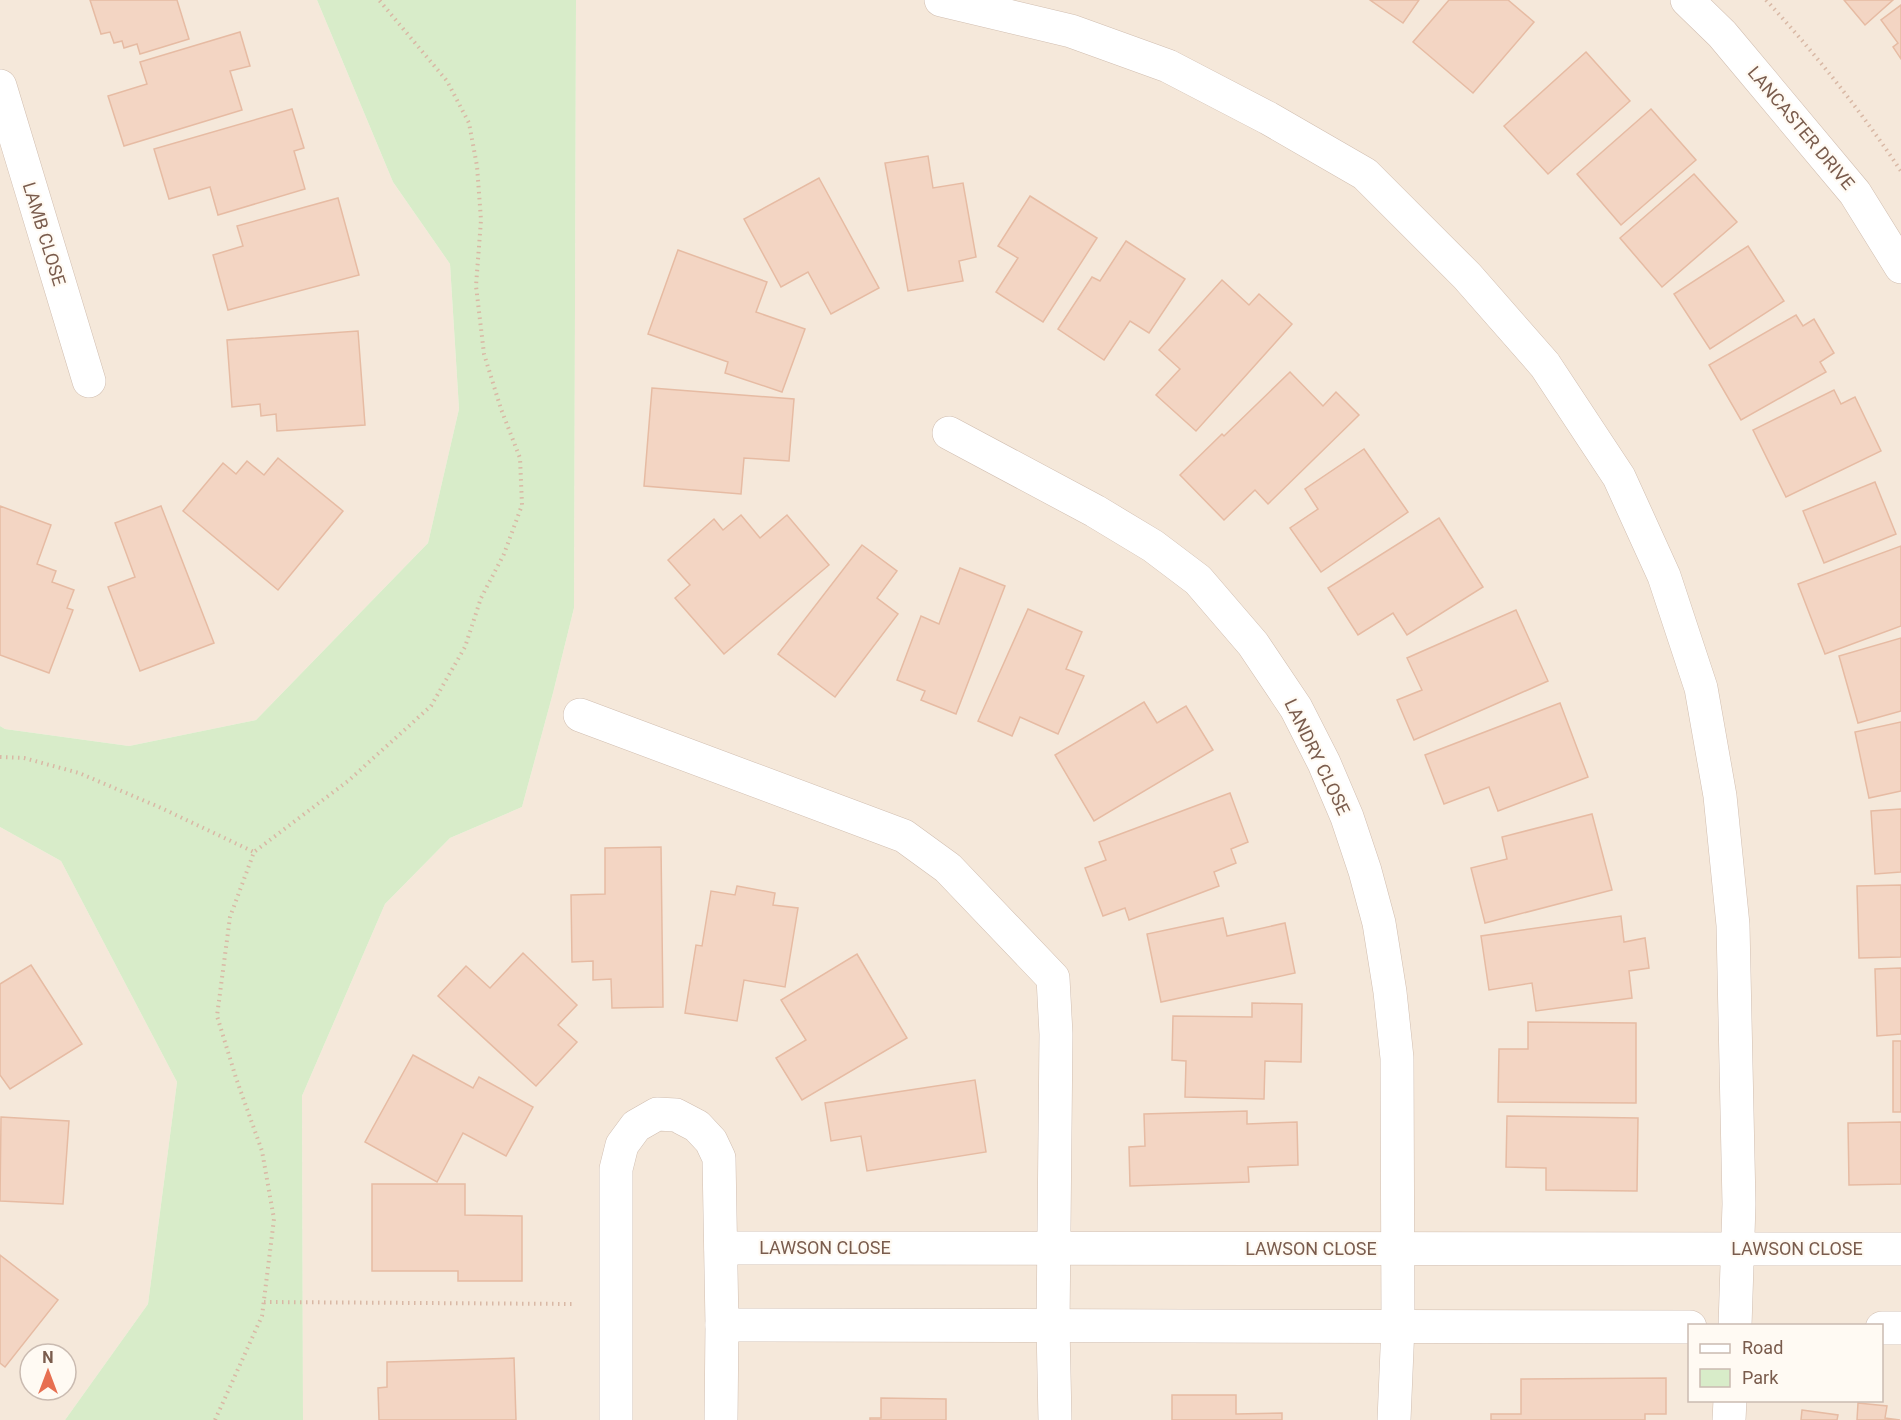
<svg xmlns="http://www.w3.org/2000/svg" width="1901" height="1420" viewBox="0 0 1901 1420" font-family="Roboto,sans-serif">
<rect width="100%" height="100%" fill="#fdf6ec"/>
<!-- residential -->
<g fill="#f5e8da" fill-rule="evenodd">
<path d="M 0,0 L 317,0 L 393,182 L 450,264 L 459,409 L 428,543 L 256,720 L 129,746 L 5,729 L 0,726 Z"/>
<path d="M 576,0 L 1901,0 L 1901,1420 L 303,1420 L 302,1096 L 385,904 L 450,838 L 522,807 L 553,693 L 574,608 ZM 1690,1326 L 1882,1326 L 1882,1400 L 1690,1400 Z"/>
<path d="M 0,827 L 61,861 L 177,1082 L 148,1304 L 65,1420 L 0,1420 ZM 30,1354 L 66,1354 L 66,1390 L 30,1390 Z"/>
</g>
<!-- green -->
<path fill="#d8ecc9" d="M 317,0 L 576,0 L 574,608 L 553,693 L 522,807 L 450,838 L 385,904 L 302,1096 L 303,1420 L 65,1420 L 148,1304 L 177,1082 L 61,861 L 0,827 L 0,726 L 5,729 L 129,746 L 256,720 L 428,543 L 459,409 L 450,264 L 393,182 Z"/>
<!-- building -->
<g fill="#f3d5c3" stroke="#e6bba3" stroke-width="1.5">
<path d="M 90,0 L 177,0 L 189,39 L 140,54 L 137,44 L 124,48 L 122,41 L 114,43 L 110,32 L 101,34 Z"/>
<path d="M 1370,0 L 1419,0 L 1403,23 Z"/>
<path d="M 1449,0 L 1508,0 L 1534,22 L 1473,93 L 1413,42 Z"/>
<path d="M 1844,0 L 1893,0 L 1865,25 Z"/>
<path d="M 1901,5 L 1901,59 L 1893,47 L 1898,43 L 1881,20 Z"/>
<path d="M 240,32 L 250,66 L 230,71 L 242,110 L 124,146 L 108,96 L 147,84 L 140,62 Z"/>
<path d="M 1586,52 L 1630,101 L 1548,174 L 1504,126 Z"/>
<path d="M 292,109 L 304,148 L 294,151 L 305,189 L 218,215 L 210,187 L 169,199 L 154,149 Z"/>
<path d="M 1651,109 L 1696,160 L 1621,225 L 1577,174 Z"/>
<path d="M 928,156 L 933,188 L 963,183 L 976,257 L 959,261 L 963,281 L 908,291 L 885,163 Z"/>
<path d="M 1694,174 L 1737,222 L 1662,287 L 1620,238 Z"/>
<path d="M 819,178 L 879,288 L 831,314 L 808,272 L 781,287 L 744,219 Z"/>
<path d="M 1030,196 L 1097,238 L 1043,322 L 996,292 L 1018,258 L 998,246 Z"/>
<path d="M 338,198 L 359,275 L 228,310 L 213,255 L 243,246 L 237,226 Z"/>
<path d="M 1126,241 L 1185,279 L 1149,333 L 1130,321 L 1104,360 L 1058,329 L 1092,277 L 1100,281 Z"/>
<path d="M 1748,246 L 1784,301 L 1710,349 L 1674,294 Z"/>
<path d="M 678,250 L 767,282 L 756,312 L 805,329 L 782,392 L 725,373 L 728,362 L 648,334 Z"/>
<path d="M 1222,280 L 1249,305 L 1259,294 L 1292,324 L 1196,431 L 1156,395 L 1180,369 L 1159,350 Z"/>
<path d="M 1796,315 L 1803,326 L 1814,319 L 1834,353 L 1820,362 L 1826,372 L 1741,420 L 1709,365 Z"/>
<path d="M 358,331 L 365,425 L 277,431 L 276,414 L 261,416 L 260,404 L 232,407 L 227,340 Z"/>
<path d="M 1290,372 L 1323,406 L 1336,392 L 1359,415 L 1268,504 L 1255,490 L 1224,520 L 1180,475 L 1222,434 L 1224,436 Z"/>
<path d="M 652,388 L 794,399 L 789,461 L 744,458 L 741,494 L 644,486 Z"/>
<path d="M 1834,390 L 1841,404 L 1855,397 L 1881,451 L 1786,497 L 1753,430 Z"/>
<path d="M 1364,449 L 1408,512 L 1321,572 L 1290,528 L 1318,509 L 1305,489 Z"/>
<path d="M 278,458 L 343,511 L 278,590 L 183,511 L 223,463 L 236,474 L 247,461 L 264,475 Z"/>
<path d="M 1875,482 L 1896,534 L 1824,563 L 1803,511 Z"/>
<path d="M 0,506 L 51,525 L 37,564 L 56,571 L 52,582 L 74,590 L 67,608 L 73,610 L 49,673 L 0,655 Z"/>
<path d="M 161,506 L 214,643 L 140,671 L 108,587 L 135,577 L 115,523 Z"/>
<path d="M 741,515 L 760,538 L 787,515 L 829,565 L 724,654 L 675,598 L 690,585 L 668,560 L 714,519 L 723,530 Z"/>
<path d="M 1439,518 L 1483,587 L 1407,635 L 1393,613 L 1358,635 L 1328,588 Z"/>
<path d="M 862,545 L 897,571 L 877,598 L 898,614 L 835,697 L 778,654 Z"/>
<path d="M 1901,546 L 1901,626 L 1825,654 L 1798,584 Z"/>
<path d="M 960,568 L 1005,586 L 956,714 L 921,700 L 925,691 L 897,680 L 921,616 L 939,624 Z"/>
<path d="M 1028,609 L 1082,632 L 1066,669 L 1084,676 L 1058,734 L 1020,717 L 1012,736 L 978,721 Z"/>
<path d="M 1516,610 L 1548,681 L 1414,740 L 1397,700 L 1422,690 L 1407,658 Z"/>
<path d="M 1901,638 L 1901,711 L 1858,723 L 1839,656 Z"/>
<path d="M 1144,702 L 1157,723 L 1186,706 L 1213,750 L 1094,821 L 1055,755 Z"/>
<path d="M 1560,703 L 1588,777 L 1498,811 L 1489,787 L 1444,804 L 1425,755 Z"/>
<path d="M 1901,722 L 1901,791 L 1869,798 L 1855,732 Z"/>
<path d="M 1230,793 L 1248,842 L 1231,849 L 1236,863 L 1214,872 L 1219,886 L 1129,920 L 1125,908 L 1103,916 L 1085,868 L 1106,860 L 1099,842 Z"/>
<path d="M 1901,809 L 1901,872 L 1875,874 L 1871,811 Z"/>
<path d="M 1592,814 L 1612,890 L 1485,923 L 1471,868 L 1507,859 L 1502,837 Z"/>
<path d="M 661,847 L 663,1007 L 612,1008 L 611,979 L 593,980 L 593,961 L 572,962 L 571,895 L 605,894 L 605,848 Z"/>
<path d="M 1901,885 L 1901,957 L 1859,958 L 1857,886 Z"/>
<path d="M 737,886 L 775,893 L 773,905 L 798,908 L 785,987 L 744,980 L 737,1021 L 685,1013 L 696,945 L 702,946 L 711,891 L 735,895 Z"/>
<path d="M 1621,916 L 1624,942 L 1645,938 L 1649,968 L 1629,971 L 1632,998 L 1536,1011 L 1532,983 L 1489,990 L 1481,936 Z"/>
<path d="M 1223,918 L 1227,936 L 1285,923 L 1295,973 L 1161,1002 L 1147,934 Z"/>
<path d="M 523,953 L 577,1005 L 558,1025 L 577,1042 L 536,1086 L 438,996 L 466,966 L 490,988 Z"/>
<path d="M 857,954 L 907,1038 L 802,1100 L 776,1058 L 806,1040 L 781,1000 Z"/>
<path d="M 31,965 L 82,1044 L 10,1089 L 0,1075 L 0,984 Z"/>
<path d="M 1901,968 L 1901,1034 L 1877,1036 L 1875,969 Z"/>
<path d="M 1252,1003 L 1302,1004 L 1301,1062 L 1265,1061 L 1264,1099 L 1185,1097 L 1186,1061 L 1172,1060 L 1173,1016 L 1252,1017 Z"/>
<path d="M 1528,1022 L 1636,1023 L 1636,1103 L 1498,1102 L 1499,1049 L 1528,1049 Z"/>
<rect x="1893" y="1041" width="8" height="71"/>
<path d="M 413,1055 L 473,1088 L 479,1077 L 533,1107 L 506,1156 L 463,1133 L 437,1182 L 365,1142 Z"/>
<path d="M 975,1080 L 986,1152 L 867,1171 L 861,1136 L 831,1141 L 825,1103 Z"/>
<path d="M 1247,1111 L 1247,1124 L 1297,1122 L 1298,1165 L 1248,1167 L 1249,1182 L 1130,1186 L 1129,1147 L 1145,1146 L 1144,1114 Z"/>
<path d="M 1507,1116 L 1638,1118 L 1637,1191 L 1546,1190 L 1546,1168 L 1506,1167 Z"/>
<path d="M 1,1117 L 69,1121 L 63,1204 L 0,1201 Z"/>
<path d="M 1901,1122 L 1901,1184 L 1849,1185 L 1848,1123 Z"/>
<path d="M 372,1184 L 465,1184 L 465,1215 L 522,1216 L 522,1281 L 458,1281 L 458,1271 L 372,1271 Z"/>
<path d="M 0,1255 L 58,1300 L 5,1367 L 0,1363 Z"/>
<path d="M 514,1358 L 516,1420 L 379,1420 L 378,1388 L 387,1387 L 387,1362 Z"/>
<path d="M 1666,1378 L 1666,1414 L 1645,1414 L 1645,1420 L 1491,1420 L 1491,1414 L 1521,1414 L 1521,1379 Z"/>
<path d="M 1172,1395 L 1236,1395 L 1236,1414 L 1282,1413 L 1282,1420 L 1172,1420 Z"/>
<path d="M 881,1398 L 946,1399 L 946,1420 L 870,1420 L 870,1418 L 881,1418 Z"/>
<path d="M 1858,1403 L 1887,1406 L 1885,1418 L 1900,1420 L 1857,1420 Z"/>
<path d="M 1802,1410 L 1838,1415 L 1837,1420 L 1801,1420 Z"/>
</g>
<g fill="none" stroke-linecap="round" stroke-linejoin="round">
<defs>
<g id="minor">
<path d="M 941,0 L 1071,31 L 1168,66 L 1268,118 L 1365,174 L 1467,276 L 1545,365 L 1619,477 L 1664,576 L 1701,688 L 1720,796 L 1733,925 L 1739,1204 L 1735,1326"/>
<path d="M 1687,0 L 1722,34 L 1855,193 L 1901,267"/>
<path d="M 0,86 L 89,381"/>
<path d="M 949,433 L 1095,511 L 1153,546 L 1198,580 L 1253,644 L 1296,708 L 1324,763 L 1347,817 L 1365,871 L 1379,923 L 1390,992 L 1397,1058 L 1398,1326 L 1394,1420"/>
<path d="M 580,715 L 904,836 L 948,868 L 1053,978 L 1056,1034 L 1053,1326 L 1055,1420"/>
<path d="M 721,1248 L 1901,1249"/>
<path d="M 722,1325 L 1690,1327"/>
<path d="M 1882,1328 L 1901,1328"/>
<path d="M 616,1420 L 616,1169 L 622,1145 L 636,1126 L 657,1114 L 676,1115 L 697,1126 L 711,1141 L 719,1158 L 722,1325 L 721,1420"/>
<path d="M 1729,1420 L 1730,1400"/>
</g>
</defs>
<!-- minor casing -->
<use href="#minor" stroke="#d1beb0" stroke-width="34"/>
<!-- path -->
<g stroke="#d9b8a5" stroke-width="4" stroke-dasharray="1.5 4.5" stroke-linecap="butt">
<path d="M 1766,0 C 1815,53 1860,110 1901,171"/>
<path d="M 0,757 L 24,758 L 79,773 L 159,807 L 254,852"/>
<path d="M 264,1302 L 575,1304"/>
<path d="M 215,1420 L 262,1316 L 274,1219 L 262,1151 L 236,1078 L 217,1016 L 230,917 L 254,852 L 348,781 L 431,706 L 465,647 L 481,598 L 504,554 L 522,505 L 520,458 L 501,409 L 484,354 L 476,286 L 481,220 L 477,166 L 469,123 L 447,81 L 379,0"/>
</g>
<!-- minor -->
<use href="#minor" stroke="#fff" stroke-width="33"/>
</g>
<g text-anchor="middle" stroke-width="4.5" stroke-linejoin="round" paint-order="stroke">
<!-- street labels -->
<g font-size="18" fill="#7a5c4d" stroke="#fffaf3">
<text transform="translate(1801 128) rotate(50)" y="6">LANCASTER DRIVE</text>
<text transform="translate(44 234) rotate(73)" y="6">LAMB CLOSE</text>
<text transform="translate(1317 757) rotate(64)" y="6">LANDRY CLOSE</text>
<text x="825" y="1254">LAWSON CLOSE</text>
<text x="1311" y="1255">LAWSON CLOSE</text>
<text x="1797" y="1255">LAWSON CLOSE</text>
</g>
</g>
<!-- legend -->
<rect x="1688" y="1324" width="195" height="78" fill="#fffaf3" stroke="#cabbb1" stroke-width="1.5"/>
<rect x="1700" y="1344" width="30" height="9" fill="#ffffff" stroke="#cabbb1" stroke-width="1.5"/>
<text x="1742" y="1354" font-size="18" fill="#7a5c4d">Road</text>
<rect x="1700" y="1369" width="30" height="18" fill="#d8ecc9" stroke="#cabbb1" stroke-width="1.5"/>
<text x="1742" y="1384" font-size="18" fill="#7a5c4d">Park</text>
<!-- north arrow -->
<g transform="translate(48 1372)"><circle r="28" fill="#fffaf3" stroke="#cabbb1" stroke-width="1.5"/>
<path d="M0-4.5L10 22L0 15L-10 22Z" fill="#e76f51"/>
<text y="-9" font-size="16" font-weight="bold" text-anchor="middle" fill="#7a5c4d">N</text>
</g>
</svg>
